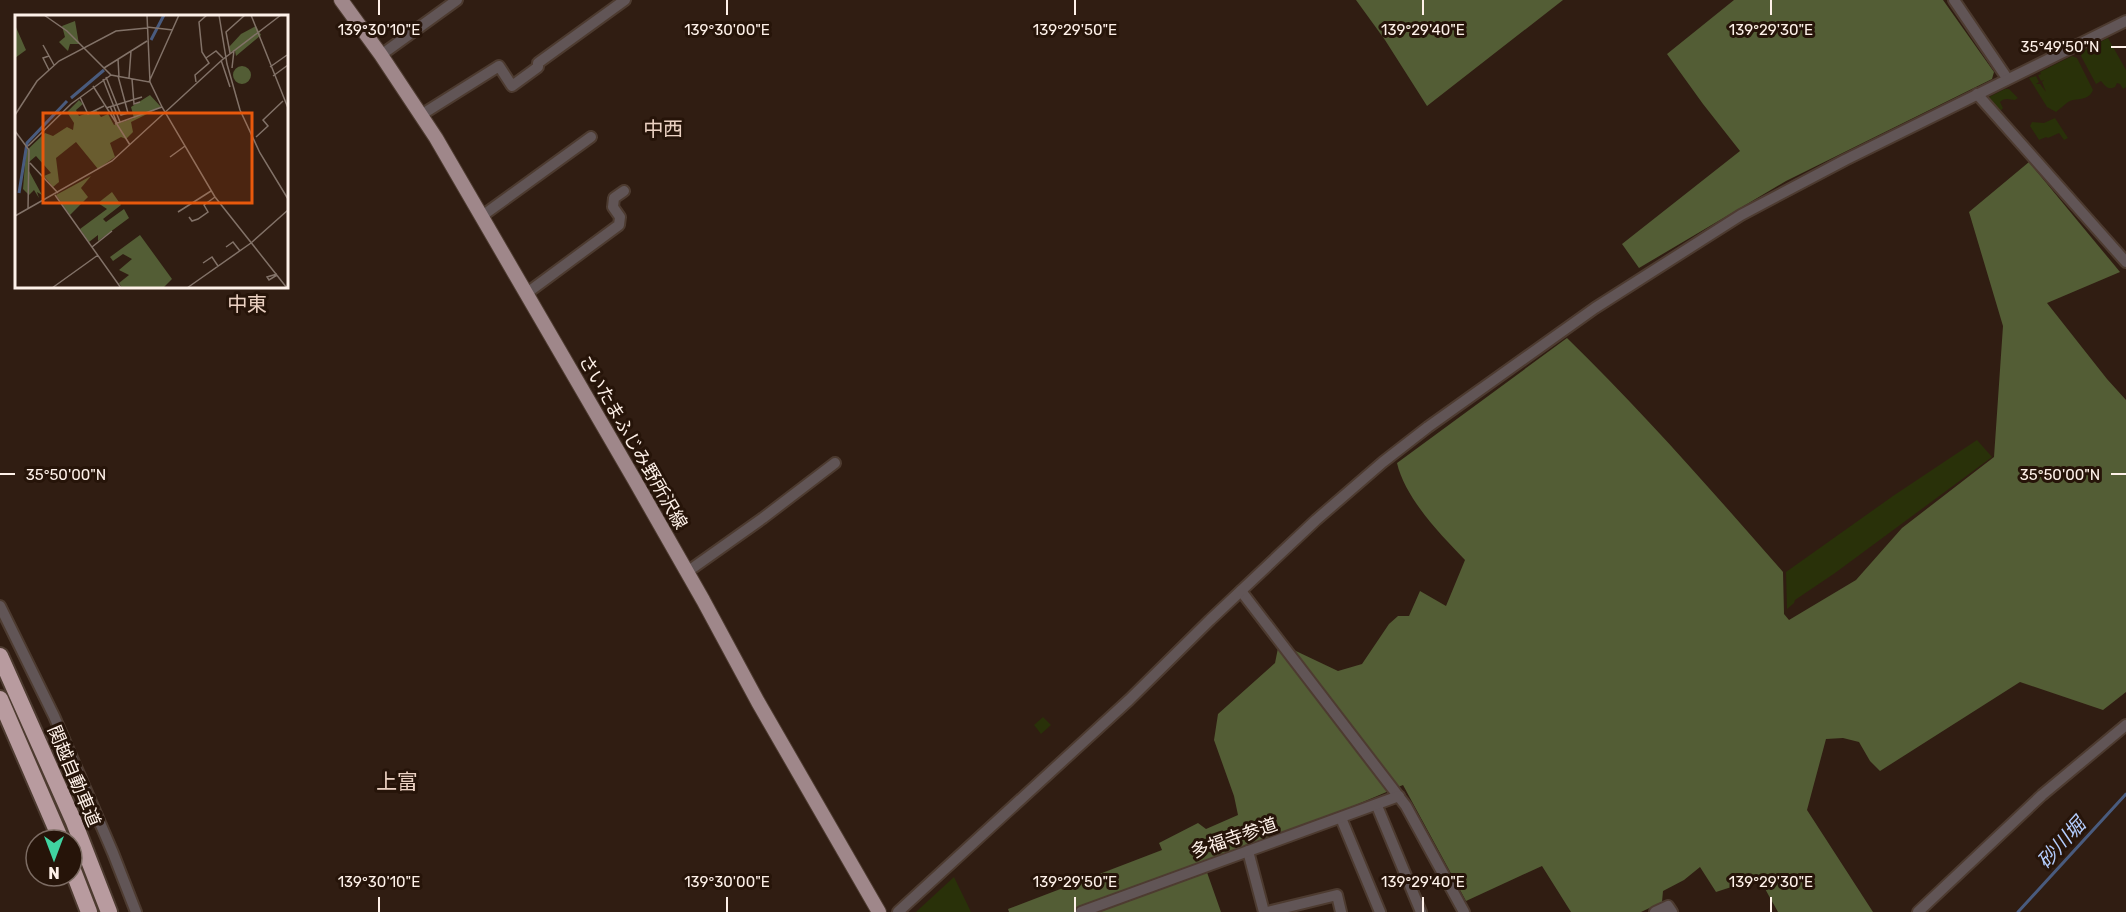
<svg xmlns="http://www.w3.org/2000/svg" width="2126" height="912" viewBox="0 0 2126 912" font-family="Rubik,'Noto Sans JP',sans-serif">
<rect width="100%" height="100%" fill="#301d12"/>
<!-- green -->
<g fill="#293109">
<path d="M 2108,38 L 2126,70 L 2126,87 L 2123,89 L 2120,84 L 2117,83 L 2115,87 C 2108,90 2106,87 2101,81 L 2096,84 L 2081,56 L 2082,51 Z"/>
<path d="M 2072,56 L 2077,58 L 2093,90 C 2088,102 2077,97 2068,102 C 2064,105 2060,109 2056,112 L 2047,107 L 2029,78 L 2036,76 L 2039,82 L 2036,84 L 2040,84 L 2046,92 L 2042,82 L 2044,80 L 2041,81 L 2038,75 L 2041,74 L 2040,72 Z"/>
<path d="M 2005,89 L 2009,89 L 2018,98 L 2015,100 C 2009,100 2006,97 2000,102 L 2003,108 L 1999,113 L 1988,103 L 1989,97 Z"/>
<path d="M 2055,118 L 2068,138 L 2064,140 L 2059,133 L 2048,138 L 2046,137 L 2039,140 L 2030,126 L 2032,122 L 2044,123 Z"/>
<path d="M 1977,440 L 1992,457 L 1835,573 L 1795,600 L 1794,603 L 1787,609 L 1786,572 L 1893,496 Z"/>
<path d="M 1043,717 L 1051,725 L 1041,734 L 1034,725 Z"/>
<path d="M 954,877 L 971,912 L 916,912 Z"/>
</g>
<!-- forest -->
<g fill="#535d35">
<path d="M 1356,0 L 1563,0 L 1427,106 L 1385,40 Z"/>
<path d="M 1734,0 L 1943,0 L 1994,72 L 1992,79 L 1786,181 L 1639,268 L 1622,244 L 1740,151 L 1703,104 L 1667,54 Z"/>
<path d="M 2029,162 L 2120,272 L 2047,303 L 2107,379 L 2126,400 L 2126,692 L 2103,710 L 2020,682 L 1880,771 L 1870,761 L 1859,742 L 1843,738 L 1826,739 L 1807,810 L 1873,912 L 1778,912 L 1759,878 L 1716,892 L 1700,867 L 1684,880 L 1663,891 L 1662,902 L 1641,912 L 1571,912 L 1542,866 L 1466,901 L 1403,785 L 1304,827 L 1203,861 L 1221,912 L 1009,912 L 1008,909 L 1162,850 L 1159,843 L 1198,823 L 1206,829 L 1238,815 L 1234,796 L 1214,740 L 1218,714 L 1275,663 L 1279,643 L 1338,671 L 1362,664 L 1389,624 L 1398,616 L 1409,616 L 1420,591 L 1446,606 L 1465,560 C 1440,534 1405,498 1397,463 L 1567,338 C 1643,412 1713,492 1783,572 L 1784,614 L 1789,620 L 1856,580 L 1902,528 L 1994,457 L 2003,326 L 1969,212 Z"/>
</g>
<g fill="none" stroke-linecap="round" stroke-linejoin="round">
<!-- stream -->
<path stroke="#495b7e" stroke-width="3" d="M 2018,912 L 2126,794"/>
<defs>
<g id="minor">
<path d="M 1954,0 L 2007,78"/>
<path d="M 381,55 L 457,0"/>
<path d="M 1977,94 L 2126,262"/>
<path d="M 421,115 L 499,66 L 512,86 L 538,67 L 538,63 L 625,0"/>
<path d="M 482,216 L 591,137"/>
<path d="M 527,293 L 619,225 L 620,217 L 613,207 L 614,198 L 624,191"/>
<path d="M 687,572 L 763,518 L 835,463"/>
<path d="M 1241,591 L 1406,806 L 1464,912"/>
<path d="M 0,606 L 54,716 L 113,853 L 136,912"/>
<path d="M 1377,806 L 1421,912"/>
<path d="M 1341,818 L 1380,912"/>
<path d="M 1248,851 L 1264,912"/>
<path d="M 898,912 L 1129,700 L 1210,620 L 1316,520 L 1383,462 L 1428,427 L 1595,308 L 1741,215 L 1845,160 L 2126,21"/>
<path d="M 1081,912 L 1399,796"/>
<path d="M 1267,912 L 1337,895 L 1341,912"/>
<path d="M 1655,912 L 1668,906 L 1672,912"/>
<path d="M 1918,912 L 2042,795 L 2126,725"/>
</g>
<path id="major" d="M 341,0 L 381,55 L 436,138 L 634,479 L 703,600 L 758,702 L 879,912"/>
<g id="highway">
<path d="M 0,656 L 74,822 L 109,912"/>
<path d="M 0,699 L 61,840"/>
<path d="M 72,868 L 89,912"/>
</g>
</defs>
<!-- minor casing -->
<use href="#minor" stroke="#4d3b30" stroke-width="14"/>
<!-- major casing -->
<use href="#major" stroke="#4d3b30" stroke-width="16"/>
<!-- highway casing -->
<use href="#highway" stroke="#4d3b30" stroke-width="20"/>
<!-- minor -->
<use href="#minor" stroke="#615556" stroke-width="10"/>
<!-- major -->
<use href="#major" stroke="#9f878a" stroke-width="14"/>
<!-- highway -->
<use href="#highway" stroke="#b89b9f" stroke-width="16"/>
</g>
<!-- ticks -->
<path fill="none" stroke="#fef1e9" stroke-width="2" d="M 379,0 L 379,15M 727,0 L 727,15M 1075,0 L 1075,15M 1423,0 L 1423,15M 1771,0 L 1771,15M 2111,47 L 2126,47M 0,474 L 15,474M 2111,474 L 2126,474M 379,897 L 379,912M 727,897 L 727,912M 1075,897 L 1075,912M 1423,897 L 1423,912M 1771,897 L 1771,912"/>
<g text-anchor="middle" stroke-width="6" stroke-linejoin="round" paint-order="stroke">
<!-- street labels -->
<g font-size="18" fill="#fef1e9" stroke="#261409">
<text transform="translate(633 442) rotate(60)" y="6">さいたまふじみ野所沢線</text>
<text transform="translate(74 776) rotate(67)" y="6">関越自動車道</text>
<text transform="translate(1234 838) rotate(-19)" y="6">多福寺参道</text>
</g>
<!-- neighbourhood labels -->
<g font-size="20" fill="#ebd1c2" stroke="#261409">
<text x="663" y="136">中西</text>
<text x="247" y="311">中東</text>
</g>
<!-- water labels -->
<g font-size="20" font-style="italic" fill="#b3ccfc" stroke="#261409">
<text transform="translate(2061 843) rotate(-48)" y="7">砂川堀</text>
</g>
<!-- quarter labels -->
<g font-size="21" fill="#ebd1c2" stroke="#261409">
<text x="397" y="789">上富</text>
</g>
</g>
<!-- overview -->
<g transform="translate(15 15)">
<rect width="273" height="273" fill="#301d12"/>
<path d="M 60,6 L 64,29 L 55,29 L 53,36 L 44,27 L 50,22 L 47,11 ZM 0,10 L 11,35 L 0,43 ZM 241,11 L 246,20 L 221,41 L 220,36 L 215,37 L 214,32 L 226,19 ZM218 60a9 9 0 1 1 18 0a9 9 0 1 1-18 0ZM 135,80 L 146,92 L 116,107 L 118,117 L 111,124 L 106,122 L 95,128 L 100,142 L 83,154 L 61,127 L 41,143 L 44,167 L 38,172 L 29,161 L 36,158 L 21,141 L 14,147 L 14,156 L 27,180 L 22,177 L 24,183 L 19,175 L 14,180 L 8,174 L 11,136 L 30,118 L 38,121 L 52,112 L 58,115 L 59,108 L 52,97 L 64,85 L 68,89 L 61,95 L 64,101 L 81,95 L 86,102 L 93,99 L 99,110 L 119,103 L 116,92 ZM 76,161 L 66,173 L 73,182 L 55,200 L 41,180 ZM 97,177 L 106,190 L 88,204 L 91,207 L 109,194 L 114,203 L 83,226 L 83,220 L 74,227 L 65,214 L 92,194 L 83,188 ZM 125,220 L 157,264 L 148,273 L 107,273 L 104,268 L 114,260 L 104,255 L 117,244 L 108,239 L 98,246 L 95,242 Z" fill="#535d35"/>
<path fill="none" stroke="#495b7e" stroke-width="3" d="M 136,25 L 149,0M 56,83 L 89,55M 4,178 L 12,128 L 52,86"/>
<path fill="none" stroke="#827268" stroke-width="1.5" d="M 29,0 L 52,16 L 96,60 L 134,67 L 164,0M 132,0 L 135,67 L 147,92 L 200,182 L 272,273M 204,0 L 212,49 L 225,95 L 245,138 L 273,184M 236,0 L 273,93M 132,12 L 158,15M 28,30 L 39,50M 215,38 L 211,17 L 230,0M 191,43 L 201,36 L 208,43M 103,44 L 104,62M 206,45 L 215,72M 255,52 L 272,40M 89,53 L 132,26M 217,53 L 219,35M 34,55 L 28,43 L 34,41M 103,61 L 113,98M 258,61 L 273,50M 91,62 L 106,100 L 113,98M 114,63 L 116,36M 88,64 L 105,107M 117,64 L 119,89 L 125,87M 181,67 L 180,60 L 194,48 L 187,37 L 184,7 L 192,0M 78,71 L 115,130M 65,82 L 73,99 L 89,91M 95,91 L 102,108M 91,93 L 127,82M 0,100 L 22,66 L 44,46 L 101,16 L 132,13M 100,109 L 147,92M 0,116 L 14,135 L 13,194M 241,122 L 253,111 L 248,105 L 268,86M 13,131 L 56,89 L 96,60M 155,142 L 170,131M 15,148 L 43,178M 40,180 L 106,273M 163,197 L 196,176M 0,201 L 97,146 L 207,45 L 266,0M 174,202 L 177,206 L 183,204 L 193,197 L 189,190 L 200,182M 236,228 L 273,195M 77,232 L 97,216M 211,232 L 218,227 L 225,236M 188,248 L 197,242 L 203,251M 262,259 L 252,262 L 254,265 L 262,260M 37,273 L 83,240M 172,273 L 236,228"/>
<path fill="#e8590c" fill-opacity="0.15" stroke="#e8590c" stroke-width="3" d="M 28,98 L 237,98 L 237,188 L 28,188 Z"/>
<rect width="273" height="273" fill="none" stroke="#fef1e9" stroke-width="3"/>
</g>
<g font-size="15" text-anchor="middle" fill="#fef1e9" stroke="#261409" stroke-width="6" stroke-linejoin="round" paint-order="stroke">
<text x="379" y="35">139°30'10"E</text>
<text x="727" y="35">139°30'00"E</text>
<text x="1075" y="35">139°29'50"E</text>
<text x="1423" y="35">139°29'40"E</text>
<text x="1771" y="35">139°29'30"E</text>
<text x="2060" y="52">35°49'50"N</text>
<text x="2060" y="480">35°50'00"N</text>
<text x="66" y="480">35°50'00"N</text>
<text x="379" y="887">139°30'10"E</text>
<text x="727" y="887">139°30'00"E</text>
<text x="1075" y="887">139°29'50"E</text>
<text x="1423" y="887">139°29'40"E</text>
<text x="1771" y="887">139°29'30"E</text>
</g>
<!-- north arrow -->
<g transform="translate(54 858) rotate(180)"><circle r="28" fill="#261409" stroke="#7c6c63" stroke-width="1.5"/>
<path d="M0-4.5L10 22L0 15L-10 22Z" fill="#40d4a1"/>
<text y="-9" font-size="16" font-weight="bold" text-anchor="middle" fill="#fef1e9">N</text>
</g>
</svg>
